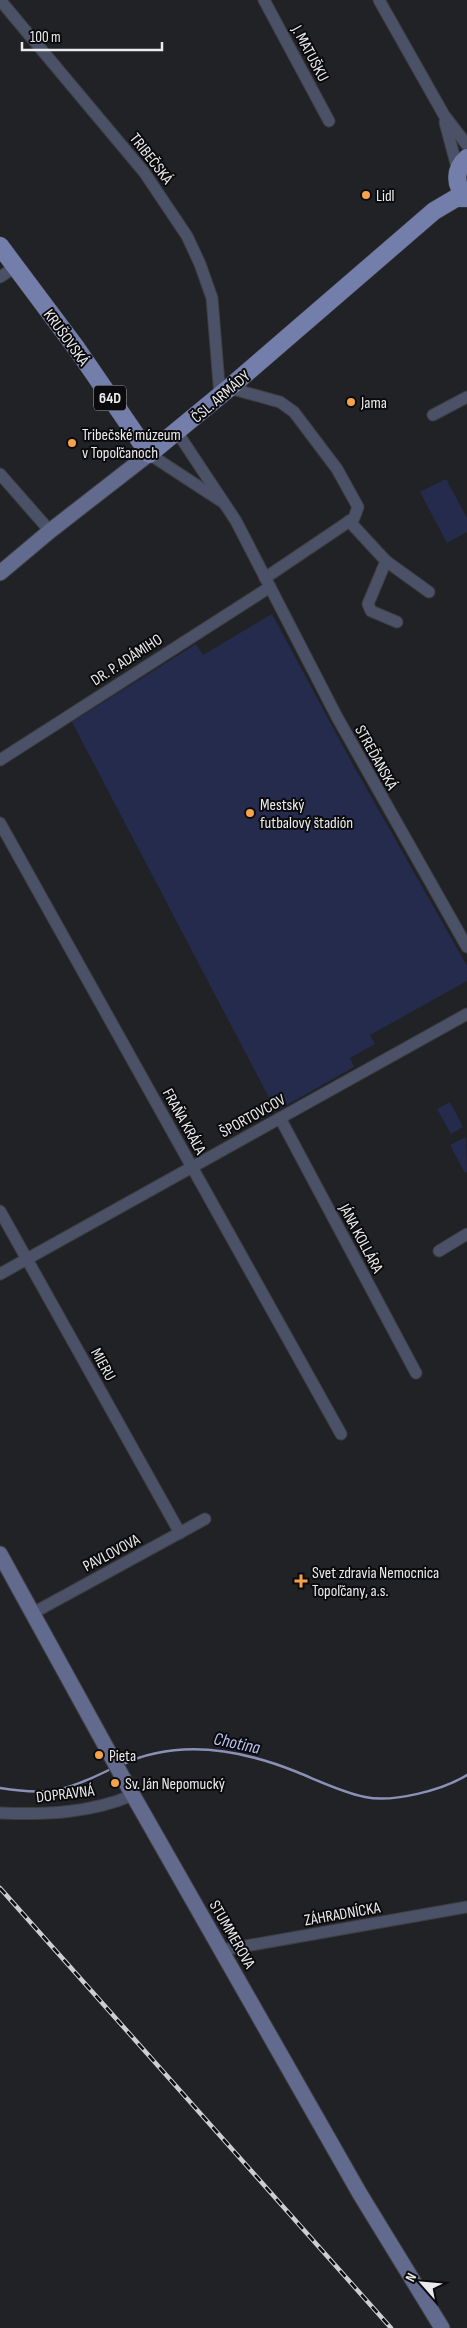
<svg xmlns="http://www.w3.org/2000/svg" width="467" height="2328" viewBox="0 0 467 2328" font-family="'Sofia Sans Condensed',sans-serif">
<rect width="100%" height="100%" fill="#212226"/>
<!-- green -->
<g fill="#252b4d">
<path d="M 446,479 L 467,518 L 467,532 L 447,543 L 420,492 Z"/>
<path d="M 272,614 L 352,763 L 467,966 L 467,981 L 370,1035 L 375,1044 L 350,1058 L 354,1067 L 276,1111 L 72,722 L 196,644 L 203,655 Z"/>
<path d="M 450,1102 L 463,1127 L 451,1134 L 437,1109 Z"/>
<path d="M 466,1137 L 467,1172 L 465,1173 L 450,1145 Z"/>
</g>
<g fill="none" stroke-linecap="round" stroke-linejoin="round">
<!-- stream -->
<g stroke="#8a91b6" stroke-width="2.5">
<path d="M 121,1765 C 178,1738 240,1749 297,1772 C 319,1781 341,1792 365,1797 C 393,1803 443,1790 467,1775"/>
<path d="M 0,1788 C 50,1796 66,1791 111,1769"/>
</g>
<defs>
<g id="street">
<path d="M 0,0 L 144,172 L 187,236 L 200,264 L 212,298 L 220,396"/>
<path d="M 264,0 L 329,121"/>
<path d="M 379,0 L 444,115 L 467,145"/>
<path d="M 445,122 L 458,171"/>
<path d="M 0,277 L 15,267"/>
<path d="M 229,388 L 280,402 L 294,412 L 337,469 L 358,507 L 354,518 L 265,578"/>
<path d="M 433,415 L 467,397"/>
<path d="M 177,432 L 236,521 L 337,717 L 467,947"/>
<path d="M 149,454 L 221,501"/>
<path d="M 0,474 L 50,531"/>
<path d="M 349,521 L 386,561 L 368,604 L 371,611 L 397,622"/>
<path d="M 386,561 L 429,592"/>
<path d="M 0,760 L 270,587"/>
<path d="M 0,823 L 341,1434"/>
<path d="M 280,1118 L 416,1373"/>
<path d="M 0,1211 L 180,1533"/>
<path d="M 439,1251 L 467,1234"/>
<path d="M 0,1274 L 467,1014"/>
<path d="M 33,1613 L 205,1519"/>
<path d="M 0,1813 C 45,1815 91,1813 133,1795"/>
<path d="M 223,1950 L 467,1907"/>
</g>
<g id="secondary">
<path d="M 0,573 L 50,531 L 149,454"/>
<path d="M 0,1554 L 122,1776 L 360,2194 L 442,2328"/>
</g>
<g id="primary">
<path d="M 467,158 C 454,169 454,186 467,197"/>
<path d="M 0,246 L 77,349 L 149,454 L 229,388 L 434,211 L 456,198 L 467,198"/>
</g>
</defs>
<!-- street casing -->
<use href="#street" stroke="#3d3e42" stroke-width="13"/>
<!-- secondary casing -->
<use href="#secondary" stroke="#3d3e42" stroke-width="17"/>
<!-- primary casing -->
<use href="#primary" stroke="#3d3e42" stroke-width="19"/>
<!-- street -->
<use href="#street" stroke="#4b5167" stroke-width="11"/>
<!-- secondary -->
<use href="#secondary" stroke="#626a8d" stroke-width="15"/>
<!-- primary -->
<use href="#primary" stroke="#747eab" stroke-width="18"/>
<defs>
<path id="rail" d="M 0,1888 L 391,2328"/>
</defs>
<!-- rail casing -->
<use href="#rail" stroke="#ceced1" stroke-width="4.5"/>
<!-- rail -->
<use href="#rail" stroke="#0b0b0d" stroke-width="2.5" stroke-dasharray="8" stroke-linecap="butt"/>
</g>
<!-- markers -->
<g fill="#f6a248" stroke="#0b0b0d" stroke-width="2">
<circle cx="366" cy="195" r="5"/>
<circle cx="351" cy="402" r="5"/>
<circle cx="72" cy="443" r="5"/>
<circle cx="250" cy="813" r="5"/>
<path d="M298.5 1573.5h5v5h5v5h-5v5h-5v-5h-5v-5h5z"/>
<circle cx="99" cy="1755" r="5"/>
<circle cx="115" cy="1783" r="5"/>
</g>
<g text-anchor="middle" stroke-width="4" stroke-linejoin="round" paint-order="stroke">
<!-- shield labels -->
<rect fill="#0b0b0d" stroke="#a8a8aa" stroke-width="1" x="94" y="385.5" width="32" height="25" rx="4"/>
<g font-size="15" font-weight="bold" fill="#ebebee">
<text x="110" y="403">64D</text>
</g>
<!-- street labels -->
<g font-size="16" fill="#ebebee" stroke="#0b0b0d">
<text transform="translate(311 53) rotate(62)" y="6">J. MATUŠKU</text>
<text transform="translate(152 158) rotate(52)" y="6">TRIBEČSKÁ</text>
<text transform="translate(67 337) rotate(54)" y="6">KRUŠOVSKÁ</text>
<text transform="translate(220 396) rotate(-40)" y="6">ČSL. ARMÁDY</text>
<text transform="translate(126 659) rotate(-33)" y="6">DR. P. ADÁMIHO</text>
<text transform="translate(377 757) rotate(61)" y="6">STREĎANSKÁ</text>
<text transform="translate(252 1115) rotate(-29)" y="6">ŠPORTOVCOV</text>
<text transform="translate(185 1121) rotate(61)" y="6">FRAŇA KRÁĽA</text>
<text transform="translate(362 1238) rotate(62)" y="6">JÁNA KOLLÁRA</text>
<text transform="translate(104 1364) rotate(61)" y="6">MIERU</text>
<text transform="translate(111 1552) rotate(-28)" y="6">PAVLOVOVA</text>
<text transform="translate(65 1793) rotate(-7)" y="6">DOPRAVNÁ</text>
<text transform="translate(342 1913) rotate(-10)" y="6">ZÁHRADNÍCKA</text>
<text transform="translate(233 1934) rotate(60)" y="6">STUMMEROVA</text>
</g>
<!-- poi labels -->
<g font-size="16" fill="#ebebee" stroke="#0b0b0d" text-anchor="start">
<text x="376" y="201">Lidl</text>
<text x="361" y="408">Jama</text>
<text x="82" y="440">Tribečské múzeum<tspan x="82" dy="18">v Topoľčanoch</tspan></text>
<text x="260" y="810">Mestský<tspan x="260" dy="18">futbalový štadión</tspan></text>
<text x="312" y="1578">Svet zdravia Nemocnica<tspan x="312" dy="18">Topoľčany, a.s.</tspan></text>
<text x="109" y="1761">Pieta</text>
<text x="125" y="1789">Sv. Ján Nepomucký</text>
</g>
<!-- water labels -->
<g font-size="18" font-style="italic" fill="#b8c3f2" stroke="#0b0b0d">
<text transform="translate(237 1743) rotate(12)" y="6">Chotina</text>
</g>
</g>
<!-- north arrow -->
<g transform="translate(422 2283) rotate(297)" stroke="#0b0b0d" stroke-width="4" paint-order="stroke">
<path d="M0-4L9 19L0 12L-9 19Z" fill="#ebebee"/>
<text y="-8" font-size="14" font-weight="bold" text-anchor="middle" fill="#ebebee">N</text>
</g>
<!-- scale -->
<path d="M22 42v8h140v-8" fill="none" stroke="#ebebee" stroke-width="2.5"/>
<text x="30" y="42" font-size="15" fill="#ebebee" stroke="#0b0b0d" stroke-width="4" paint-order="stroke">100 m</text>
</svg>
